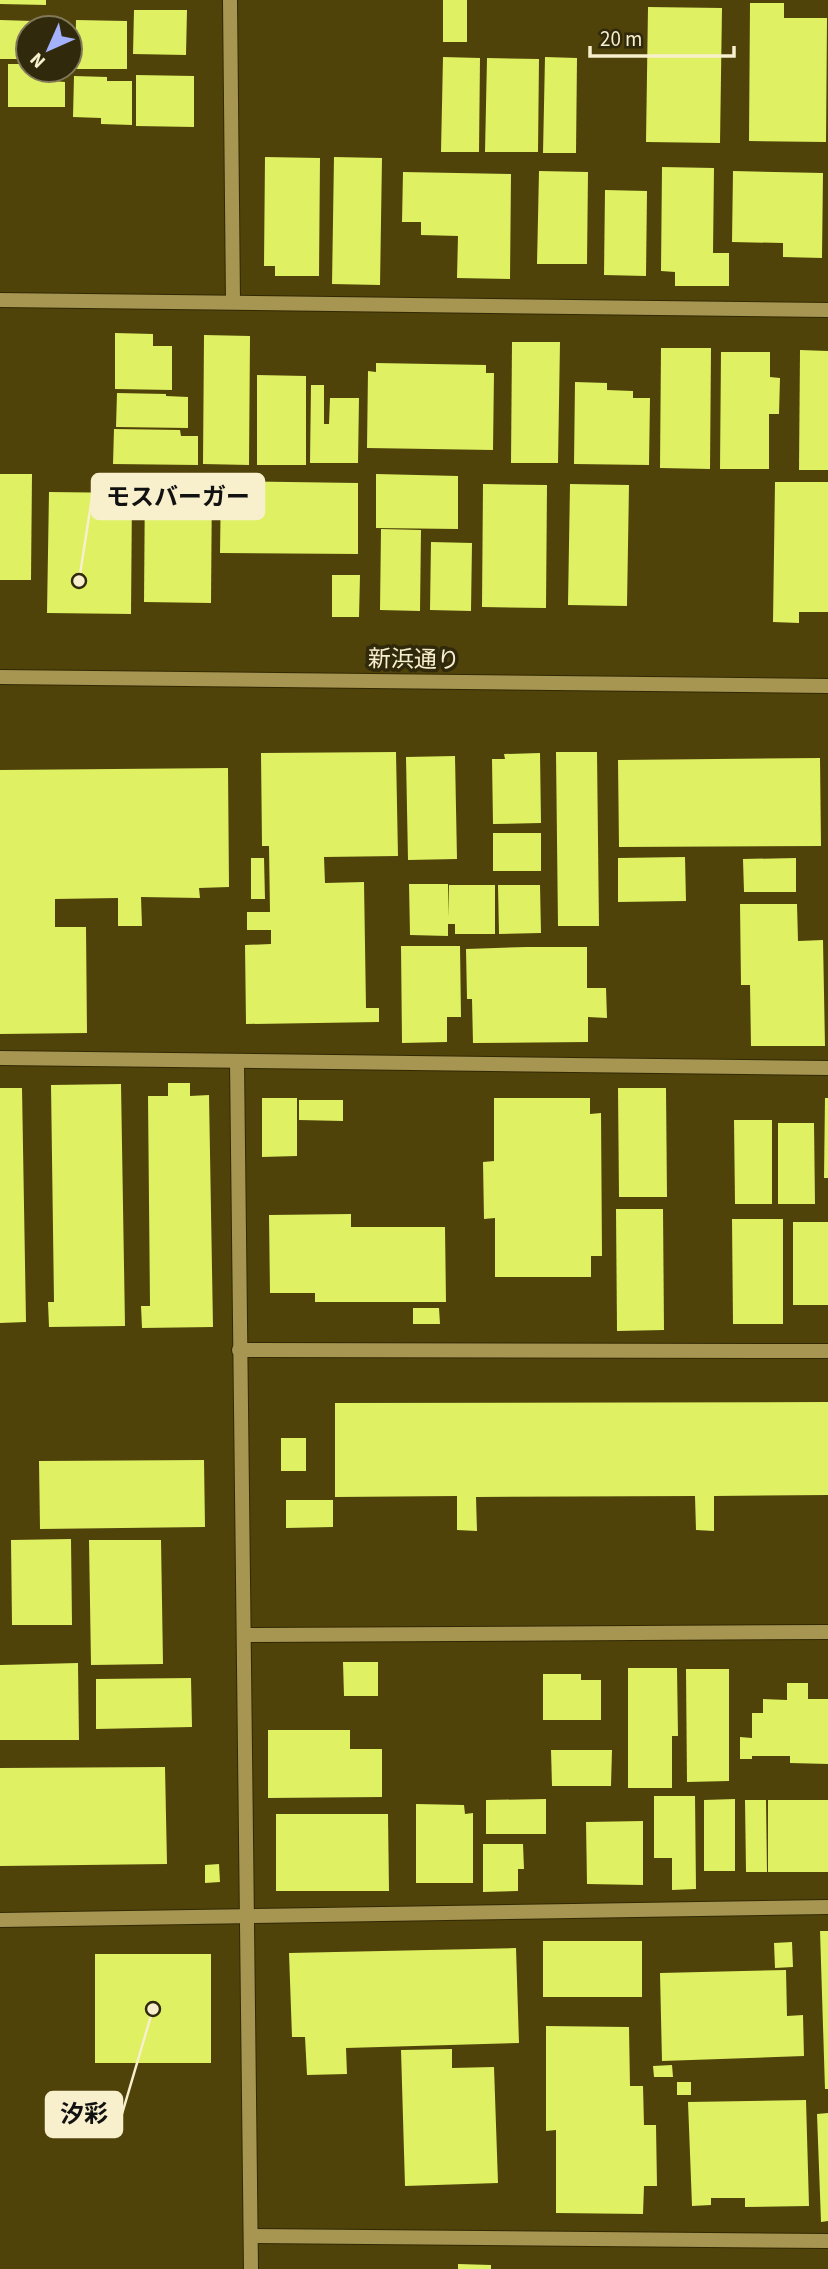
<svg xmlns="http://www.w3.org/2000/svg" width="828" height="2269" viewBox="0 0 828 2269" font-family="'Source Sans 3','Noto Sans JP',sans-serif">
<rect width="100%" height="100%" fill="#4f430a"/>
<!-- building -->
<g fill="#dff063">
<path d="M 0,0 L 46,0 L 46,5 L 0,4 Z"/>
<rect x="443" y="0" width="24" height="42"/>
<path d="M 750,3 L 784,3 L 784,18 L 827,18 L 826,142 L 749,141 Z"/>
<path d="M 648,7 L 722,8 L 720,143 L 646,142 Z"/>
<path d="M 134,10 L 187,10 L 186,55 L 133,54 Z"/>
<path d="M 0,20 L 67,22 L 67,28 L 28,28 L 28,59 L 0,59 Z"/>
<path d="M 76,20 L 127,21 L 127,69 L 75,69 Z"/>
<path d="M 443,57 L 480,58 L 479,152 L 441,152 Z"/>
<path d="M 545,57 L 577,58 L 576,153 L 543,153 Z"/>
<path d="M 487,58 L 539,59 L 538,152 L 485,152 Z"/>
<path d="M 8,64 L 28,64 L 28,70 L 53,70 L 53,81 L 65,82 L 65,107 L 8,107 Z"/>
<path d="M 136,75 L 194,76 L 194,127 L 136,126 Z"/>
<path d="M 74,76 L 107,77 L 107,81 L 132,81 L 132,125 L 101,124 L 101,118 L 73,117 Z"/>
<path d="M 265,157 L 320,158 L 319,276 L 275,276 L 275,266 L 264,266 Z"/>
<path d="M 334,157 L 382,158 L 380,285 L 332,284 Z"/>
<path d="M 662,167 L 714,168 L 713,253 L 729,253 L 729,286 L 675,286 L 675,272 L 661,271 Z"/>
<path d="M 539,171 L 588,172 L 587,264 L 537,264 Z"/>
<path d="M 733,171 L 823,173 L 822,258 L 783,257 L 783,243 L 732,242 Z"/>
<path d="M 403,172 L 511,174 L 510,279 L 457,278 L 458,236 L 421,235 L 421,222 L 402,222 Z"/>
<path d="M 605,190 L 647,191 L 646,276 L 604,275 Z"/>
<path d="M 115,333 L 153,334 L 153,346 L 172,346 L 172,390 L 115,389 Z"/>
<path d="M 204,335 L 250,336 L 249,465 L 203,464 Z"/>
<path d="M 512,342 L 560,342 L 558,463 L 511,463 Z"/>
<path d="M 661,348 L 711,348 L 710,469 L 660,468 Z"/>
<path d="M 800,350 L 828,351 L 828,470 L 799,470 Z"/>
<path d="M 721,352 L 770,352 L 770,377 L 780,378 L 779,414 L 769,414 L 769,469 L 720,469 Z"/>
<path d="M 376,363 L 486,365 L 486,373 L 494,373 L 493,450 L 367,448 L 368,371 L 376,372 Z"/>
<path d="M 257,375 L 306,376 L 306,465 L 257,465 Z"/>
<path d="M 575,382 L 607,383 L 607,390 L 633,391 L 633,398 L 650,398 L 649,465 L 574,464 Z"/>
<path d="M 311,385 L 324,385 L 324,424 L 329,424 L 330,398 L 359,398 L 358,463 L 310,463 Z"/>
<path d="M 117,393 L 166,394 L 166,396 L 188,397 L 188,428 L 116,427 Z"/>
<path d="M 114,429 L 180,430 L 181,436 L 198,436 L 198,465 L 113,464 Z"/>
<path d="M 0,474 L 32,474 L 31,580 L 0,580 Z"/>
<path d="M 376,474 L 458,476 L 458,529 L 376,528 Z"/>
<path d="M 145,477 L 212,478 L 211,603 L 144,602 Z"/>
<path d="M 221,481 L 358,483 L 358,554 L 220,553 Z"/>
<path d="M 775,482 L 828,482 L 828,612 L 799,612 L 799,623 L 773,622 Z"/>
<path d="M 483,484 L 547,485 L 546,608 L 482,607 Z"/>
<path d="M 570,484 L 629,485 L 627,606 L 568,605 Z"/>
<path d="M 49,492 L 132,493 L 131,614 L 47,613 Z"/>
<path d="M 381,529 L 421,530 L 420,611 L 380,610 Z"/>
<path d="M 431,542 L 472,543 L 471,611 L 430,610 Z"/>
<path d="M 332,575 L 360,575 L 359,617 L 332,617 Z"/>
<path d="M 396,752 L 398,856 L 324,857 L 325,883 L 364,882 L 366,1008 L 379,1008 L 379,1022 L 246,1024 L 245,945 L 271,944 L 271,930 L 247,930 L 247,912 L 270,912 L 269,846 L 262,846 L 261,753 Z"/>
<path d="M 556,752 L 597,752 L 599,926 L 558,926 Z"/>
<path d="M 540,753 L 541,823 L 493,824 L 492,759 L 505,759 L 504,754 Z"/>
<path d="M 455,756 L 457,859 L 408,860 L 406,757 Z"/>
<path d="M 820,758 L 821,846 L 619,847 L 618,760 Z"/>
<path d="M 228,768 L 229,887 L 199,888 L 200,898 L 141,897 L 142,926 L 118,926 L 118,898 L 55,899 L 55,927 L 86,927 L 87,1033 L 0,1034 L 0,770 Z"/>
<rect x="493" y="833" width="48" height="38"/>
<path d="M 685,857 L 686,901 L 618,902 L 618,858 Z"/>
<path d="M 251,858 L 264,858 L 265,899 L 251,899 Z"/>
<path d="M 796,858 L 796,892 L 744,892 L 743,859 Z"/>
<path d="M 409,884 L 448,884 L 448,917 L 449,885 L 495,885 L 495,934 L 455,934 L 455,924 L 448,924 L 448,936 L 410,935 Z"/>
<path d="M 498,885 L 540,885 L 541,933 L 499,934 Z"/>
<path d="M 740,904 L 797,904 L 798,941 L 823,940 L 825,1046 L 751,1046 L 750,985 L 741,985 Z"/>
<path d="M 401,946 L 460,946 L 461,1017 L 447,1017 L 447,1042 L 402,1043 Z"/>
<path d="M 527,947 L 587,947 L 587,988 L 606,988 L 607,1018 L 588,1017 L 588,1042 L 473,1043 L 472,999 L 467,999 L 466,949 Z"/>
<path d="M 168,1083 L 190,1083 L 190,1096 L 209,1095 L 213,1327 L 142,1328 L 141,1306 L 150,1306 L 148,1096 L 168,1096 Z"/>
<path d="M 121,1084 L 125,1326 L 49,1327 L 48,1302 L 54,1302 L 51,1085 Z"/>
<path d="M 0,1088 L 22,1088 L 26,1322 L 0,1323 Z"/>
<path d="M 618,1088 L 666,1088 L 667,1197 L 619,1197 Z"/>
<path d="M 262,1098 L 297,1098 L 297,1156 L 262,1157 Z"/>
<path d="M 494,1098 L 590,1098 L 590,1114 L 601,1113 L 602,1256 L 591,1256 L 591,1277 L 495,1277 L 495,1218 L 484,1219 L 483,1162 L 494,1161 Z"/>
<path d="M 825,1098 L 828,1098 L 828,1178 L 824,1178 Z"/>
<path d="M 299,1100 L 343,1100 L 343,1121 L 299,1120 Z"/>
<path d="M 734,1120 L 772,1120 L 772,1204 L 735,1204 Z"/>
<path d="M 778,1123 L 814,1123 L 815,1204 L 778,1204 Z"/>
<path d="M 616,1209 L 663,1209 L 664,1330 L 617,1331 Z"/>
<path d="M 351,1214 L 351,1227 L 445,1227 L 446,1302 L 315,1302 L 315,1293 L 270,1293 L 269,1215 Z"/>
<path d="M 732,1219 L 783,1219 L 783,1324 L 733,1324 Z"/>
<rect x="793" y="1222" width="35" height="83"/>
<path d="M 413,1308 L 439,1308 L 440,1324 L 413,1324 Z"/>
<path d="M 828,1402 L 828,1495 L 714,1496 L 714,1531 L 696,1530 L 695,1496 L 476,1497 L 477,1531 L 457,1530 L 457,1496 L 335,1497 L 335,1403 Z"/>
<rect x="281" y="1438" width="25" height="33"/>
<path d="M 204,1460 L 205,1527 L 40,1529 L 39,1461 Z"/>
<path d="M 286,1500 L 333,1500 L 333,1527 L 286,1528 Z"/>
<path d="M 71,1539 L 72,1625 L 12,1625 L 11,1540 Z"/>
<path d="M 89,1540 L 161,1540 L 163,1664 L 91,1665 Z"/>
<path d="M 343,1662 L 378,1662 L 378,1696 L 344,1696 Z"/>
<path d="M 78,1663 L 79,1740 L 0,1740 L 0,1665 Z"/>
<path d="M 628,1668 L 677,1668 L 678,1736 L 672,1736 L 672,1788 L 628,1788 Z"/>
<path d="M 686,1669 L 729,1669 L 729,1781 L 687,1782 Z"/>
<path d="M 543,1674 L 581,1674 L 581,1680 L 601,1680 L 601,1720 L 543,1720 Z"/>
<path d="M 191,1678 L 192,1727 L 96,1729 L 96,1679 Z"/>
<path d="M 787,1683 L 808,1683 L 808,1699 L 828,1699 L 828,1764 L 790,1763 L 790,1756 L 752,1756 L 752,1759 L 740,1759 L 740,1737 L 752,1738 L 752,1713 L 763,1713 L 763,1699 L 787,1700 Z"/>
<path d="M 268,1730 L 350,1730 L 350,1749 L 382,1749 L 382,1797 L 268,1798 Z"/>
<path d="M 551,1750 L 612,1750 L 611,1786 L 552,1786 Z"/>
<path d="M 165,1767 L 167,1864 L 0,1866 L 0,1768 Z"/>
<path d="M 654,1796 L 695,1796 L 696,1889 L 672,1890 L 672,1858 L 654,1858 Z"/>
<path d="M 546,1799 L 546,1834 L 486,1834 L 486,1800 Z"/>
<path d="M 735,1799 L 735,1871 L 704,1871 L 704,1800 Z"/>
<path d="M 745,1800 L 766,1800 L 767,1872 L 746,1872 Z"/>
<rect x="768" y="1800" width="60" height="72"/>
<path d="M 416,1804 L 464,1805 L 465,1814 L 473,1813 L 473,1883 L 416,1883 Z"/>
<path d="M 276,1814 L 388,1814 L 389,1891 L 276,1891 Z"/>
<path d="M 643,1821 L 643,1885 L 587,1884 L 586,1822 Z"/>
<path d="M 483,1844 L 523,1844 L 524,1869 L 518,1869 L 518,1891 L 483,1892 Z"/>
<path d="M 219,1864 L 220,1882 L 205,1883 L 205,1865 Z"/>
<path d="M 820,1931 L 828,1931 L 828,2089 L 825,2089 Z"/>
<rect x="543" y="1941" width="99" height="56"/>
<path d="M 792,1942 L 793,1967 L 775,1968 L 774,1943 Z"/>
<path d="M 516,1948 L 519,2043 L 346,2048 L 347,2074 L 307,2075 L 305,2037 L 292,2037 L 289,1953 Z"/>
<rect x="95" y="1954" width="116" height="109"/>
<path d="M 786,1970 L 787,2016 L 803,2015 L 804,2056 L 662,2061 L 660,1973 Z"/>
<path d="M 546,2026 L 629,2027 L 630,2086 L 643,2086 L 644,2125 L 656,2125 L 657,2186 L 644,2186 L 643,2214 L 556,2213 L 556,2130 L 546,2131 Z"/>
<path d="M 452,2049 L 452,2068 L 494,2067 L 498,2183 L 405,2186 L 401,2050 Z"/>
<path d="M 672,2065 L 673,2077 L 654,2077 L 653,2066 Z"/>
<rect x="677" y="2082" width="14" height="13"/>
<path d="M 806,2100 L 809,2206 L 745,2207 L 745,2198 L 711,2198 L 711,2205 L 692,2206 L 688,2102 Z"/>
<path d="M 828,2113 L 828,2221 L 821,2222 L 817,2114 Z"/>
<path d="M 458,2264 L 491,2265 L 491,2269 L 458,2269 Z"/>
</g>
<g fill="none" stroke-linecap="round" stroke-linejoin="round">
<defs>
<g id="minor">
<path d="M 230,0 L 233,302"/>
<path d="M 0,300 L 828,310"/>
<path d="M 0,1058 L 828,1068"/>
<path d="M 237,1062 L 251,2269"/>
<path d="M 239,1350 L 828,1351"/>
<path d="M 244,1635 L 828,1632"/>
<path d="M 0,1920 L 828,1907"/>
<path d="M 251,2236 L 828,2241"/>
</g>
<path id="tertiary" d="M 0,677 L 828,686"/>
</defs>
<!-- minor casing -->
<use href="#minor" stroke="#322903" stroke-width="16"/>
<!-- tertiary casing -->
<use href="#tertiary" stroke="#322903" stroke-width="16"/>
<!-- minor -->
<use href="#minor" stroke="#a79651" stroke-width="14"/>
<!-- tertiary -->
<use href="#tertiary" stroke="#a79651" stroke-width="14"/>
</g>
<g text-anchor="middle" stroke-width="7" stroke-linejoin="round" paint-order="stroke">
<!-- street labels -->
<g font-size="23" fill="#f8efcd" stroke="#31290c">
<text transform="translate(414 659) rotate(1)" y="8">新浜通り</text>
</g>
</g>
<!-- callouts -->
<path fill="none" stroke="#f8efcd" stroke-width="2.5" d="M79 581L92 497M153 2009L122 2114"/>
<g fill="#f8efcd" stroke="#31290c" stroke-width="2.5">
<circle cx="79" cy="581" r="7"/>
<circle cx="153" cy="2009" r="7"/>
</g>
<g fill="#f8efcd" stroke="#f8efcd" stroke-width="2.5">
<rect x="92" y="474" width="172" height="45" rx="7"/>
<rect x="46" y="2092" width="76" height="45" rx="7"/>
</g>
<g font-size="24" text-anchor="middle" font-weight="bold" fill="#111">
<text x="178" y="505">モスバーガー</text>
<text x="84" y="2122">汐彩</text>
</g>
<!-- north arrow -->
<g transform="translate(49 49) rotate(225)"><circle r="33" fill="#31290c" stroke="#817859" stroke-width="2"/>
<path d="M0-5L12 26L0 18L-12 26Z" fill="#a4b2fc"/>
<text y="-10" font-size="19" font-weight="bold" text-anchor="middle" fill="#f8efcd">N</text>
</g>
<!-- scale -->
<path d="M590 46v10h144v-10" fill="none" stroke="#f8efcd" stroke-width="3.5"/>
<text x="600" y="46" font-size="21" fill="#f8efcd" stroke="#31290c" stroke-width="5" paint-order="stroke">20 m</text>
</svg>
